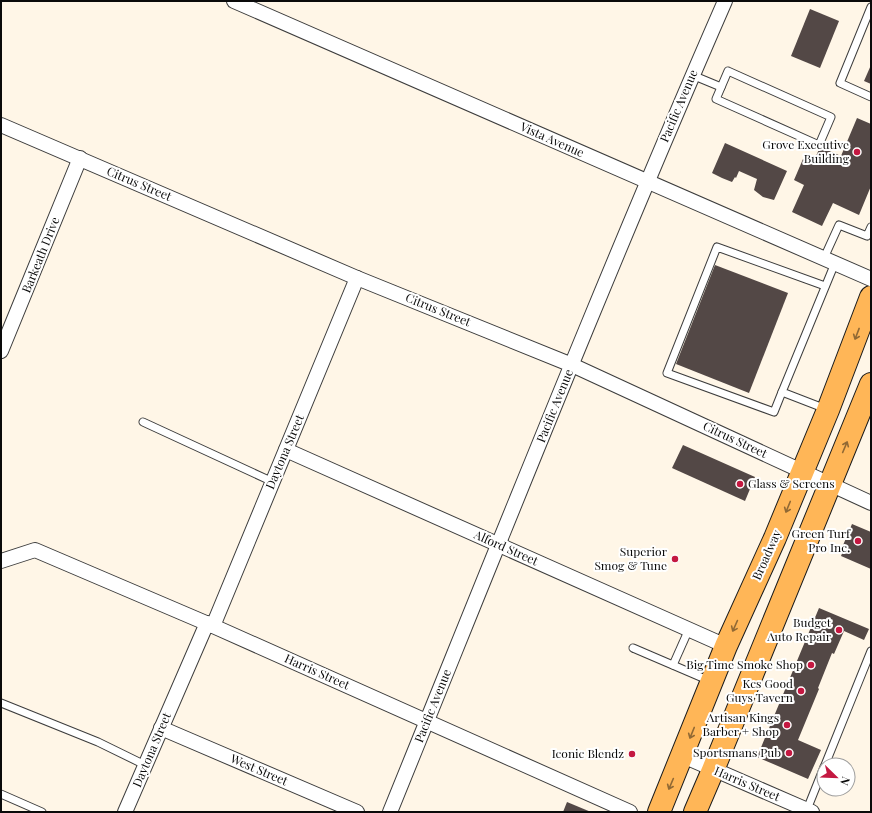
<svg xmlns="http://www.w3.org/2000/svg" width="872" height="813" viewBox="0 0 872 813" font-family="'Playfair Display',serif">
<rect width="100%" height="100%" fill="#fff6e7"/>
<!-- building -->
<g fill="#534846">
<path d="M 810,9 L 839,21 L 820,68 L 791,56 Z"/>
<path d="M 871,65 L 871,84 L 864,81 Z"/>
<path d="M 857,118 L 871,124 L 871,186 L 859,215 L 833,203 L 822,226 L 792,212 L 804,185 L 794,180 L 803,159 L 813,163 L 820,147 L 841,156 Z"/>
<path d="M 725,143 L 787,171 L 774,200 L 763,197 L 754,190 L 757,179 L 739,171 L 736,178 L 735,177 L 732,182 L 722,178 L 712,173 Z"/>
<path d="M 715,265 L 788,293 L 749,393 L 676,364 Z"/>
<path d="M 683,445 L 755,477 L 745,501 L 672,468 Z"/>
<path d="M 852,524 L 871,532 L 871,569 L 841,556 L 843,551 L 841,550 Z"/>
<path d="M 819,608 L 869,629 L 864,640 L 844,631 L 834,654 L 832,653 L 818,688 L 819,689 L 798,740 L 821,750 L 808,779 L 757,757 Z"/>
<path d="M 567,802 L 591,812 L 563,812 Z"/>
</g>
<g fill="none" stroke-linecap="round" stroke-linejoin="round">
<defs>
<g id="service">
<path d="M 871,7 L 840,83 L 871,97"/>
<path d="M 728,71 L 831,117 L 819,145 L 716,99 Z"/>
<path d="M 692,75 L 721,87"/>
<path d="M 824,258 L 839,225 L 867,236 L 871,227"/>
<path d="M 782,392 L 774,412 L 667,373 L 717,247 L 825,286"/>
<path d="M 826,409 L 782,392 L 835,263"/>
<path d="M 143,422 L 273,482"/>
<path d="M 633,648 L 710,681"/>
<path d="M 673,665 L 689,629"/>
<path d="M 1,703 L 98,742 L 145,765"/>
<path d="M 825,765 L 871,651"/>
<path d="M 1,794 L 42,812"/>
<path d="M 806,812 L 824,767"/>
</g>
<g id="minor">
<path d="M 234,1 L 871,279"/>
<path d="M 1,125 L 357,278 L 572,365 L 871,503"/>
<path d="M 1,351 L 80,158"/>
<path d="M 286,450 L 726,646"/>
<path d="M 1,561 L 35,550 L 213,626 L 630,812"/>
<path d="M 213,626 L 357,278"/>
<path d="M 161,728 L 357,812"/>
<path d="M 683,756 L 812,812"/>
<path d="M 125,812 L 207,623"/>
<path d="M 390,812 C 500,541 608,269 725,1"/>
</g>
<g id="primary">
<path d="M 659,812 L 726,646 L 775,538 L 828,410 L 871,297"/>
<path d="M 695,812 L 713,770 L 871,384"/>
</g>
</defs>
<!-- service casing -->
<use href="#service" stroke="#3d3d3d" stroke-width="9"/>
<!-- minor casing -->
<use href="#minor" stroke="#3d3d3d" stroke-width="16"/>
<!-- primary casing -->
<use href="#primary" stroke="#1b1b1b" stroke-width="24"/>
<!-- service -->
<use href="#service" stroke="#fff" stroke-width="7"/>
<!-- minor -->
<use href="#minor" stroke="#fff" stroke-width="14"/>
<!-- primary -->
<use href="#primary" stroke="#ffb657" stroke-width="22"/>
</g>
<!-- one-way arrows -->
<defs><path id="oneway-shaft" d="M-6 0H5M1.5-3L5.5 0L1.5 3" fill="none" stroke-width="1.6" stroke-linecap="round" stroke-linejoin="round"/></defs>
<g stroke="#916934">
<use href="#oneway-shaft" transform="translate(857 334) rotate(111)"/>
<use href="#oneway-shaft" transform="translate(845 447) rotate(-67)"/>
<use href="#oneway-shaft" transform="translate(788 507) rotate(112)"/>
<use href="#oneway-shaft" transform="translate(735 626) rotate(114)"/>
<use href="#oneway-shaft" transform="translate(692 733) rotate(112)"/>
<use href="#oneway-shaft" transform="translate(671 784) rotate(113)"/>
</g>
<!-- markers -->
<g fill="#c41841" stroke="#fff" stroke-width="1.5">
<circle cx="857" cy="152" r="4"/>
<circle cx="740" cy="484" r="4"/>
<circle cx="858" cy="541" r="4"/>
<circle cx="675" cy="559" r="4"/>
<circle cx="839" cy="630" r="4"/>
<circle cx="811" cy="665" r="4"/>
<circle cx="801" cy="691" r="4"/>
<circle cx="787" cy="725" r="4"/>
<circle cx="789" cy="753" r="4"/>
<circle cx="632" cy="754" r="4"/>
</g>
<g text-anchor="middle" stroke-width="4" stroke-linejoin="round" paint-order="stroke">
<!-- street labels -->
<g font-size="12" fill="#0a0a0a" stroke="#fff">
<text transform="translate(679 106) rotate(-67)" y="4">Pacific Avenue</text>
<text transform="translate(552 140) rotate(24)" y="4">Vista Avenue</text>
<text transform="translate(139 184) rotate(23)" y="4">Citrus Street</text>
<text transform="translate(41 255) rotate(-68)" y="4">Barkeath Drive</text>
<text transform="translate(438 310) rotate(22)" y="4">Citrus Street</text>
<text transform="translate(555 406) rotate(-68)" y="4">Pacific Avenue</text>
<text transform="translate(735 440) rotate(25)" y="4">Citrus Street</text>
<text transform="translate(285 452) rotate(-67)" y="4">Daytona Street</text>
<text transform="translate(506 548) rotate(24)" y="4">Alford Street</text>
<text transform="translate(767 555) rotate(-66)" y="4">Broadway</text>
<text transform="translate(317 672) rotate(24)" y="4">Harris Street</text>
<text transform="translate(433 706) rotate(-68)" y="4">Pacific Avenue</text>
<text transform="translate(152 750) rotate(-67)" y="4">Daytona Street</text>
<text transform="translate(259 770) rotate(23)" y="4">West Street</text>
<text transform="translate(747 784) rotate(23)" y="4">Harris Street</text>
</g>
<!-- poi labels -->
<g font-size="12" fill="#0a0a0a" stroke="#fff" text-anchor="end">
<text x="849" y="149">Grove Executive<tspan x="849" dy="14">Building</tspan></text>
<text x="748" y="488" text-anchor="start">Glass &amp; Screens</text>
<text x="850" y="538">Green Turf<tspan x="850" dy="14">Pro Inc.</tspan></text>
<text x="667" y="556">Superior<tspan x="667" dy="14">Smog &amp; Tune</tspan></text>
<text x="831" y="627">Budget<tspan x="831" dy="14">Auto Repair</tspan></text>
<text x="803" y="669">Big Time Smoke Shop</text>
<text x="793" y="688">Kcs Good<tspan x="793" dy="14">Guys Tavern</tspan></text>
<text x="779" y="722">Artisan Kings<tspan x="779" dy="14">Barber + Shop</tspan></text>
<text x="781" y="757">Sportsmans Pub</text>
<text x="624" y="758">Iconic Blendz</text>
</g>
</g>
<!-- border -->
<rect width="872" height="813" fill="none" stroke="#0a0a0a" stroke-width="4"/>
<!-- north arrow -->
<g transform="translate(836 777) rotate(113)"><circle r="19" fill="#ffffff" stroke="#9d9d9d"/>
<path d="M0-3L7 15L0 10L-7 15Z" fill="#c41841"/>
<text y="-6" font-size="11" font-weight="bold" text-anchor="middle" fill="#0a0a0a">N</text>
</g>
</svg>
